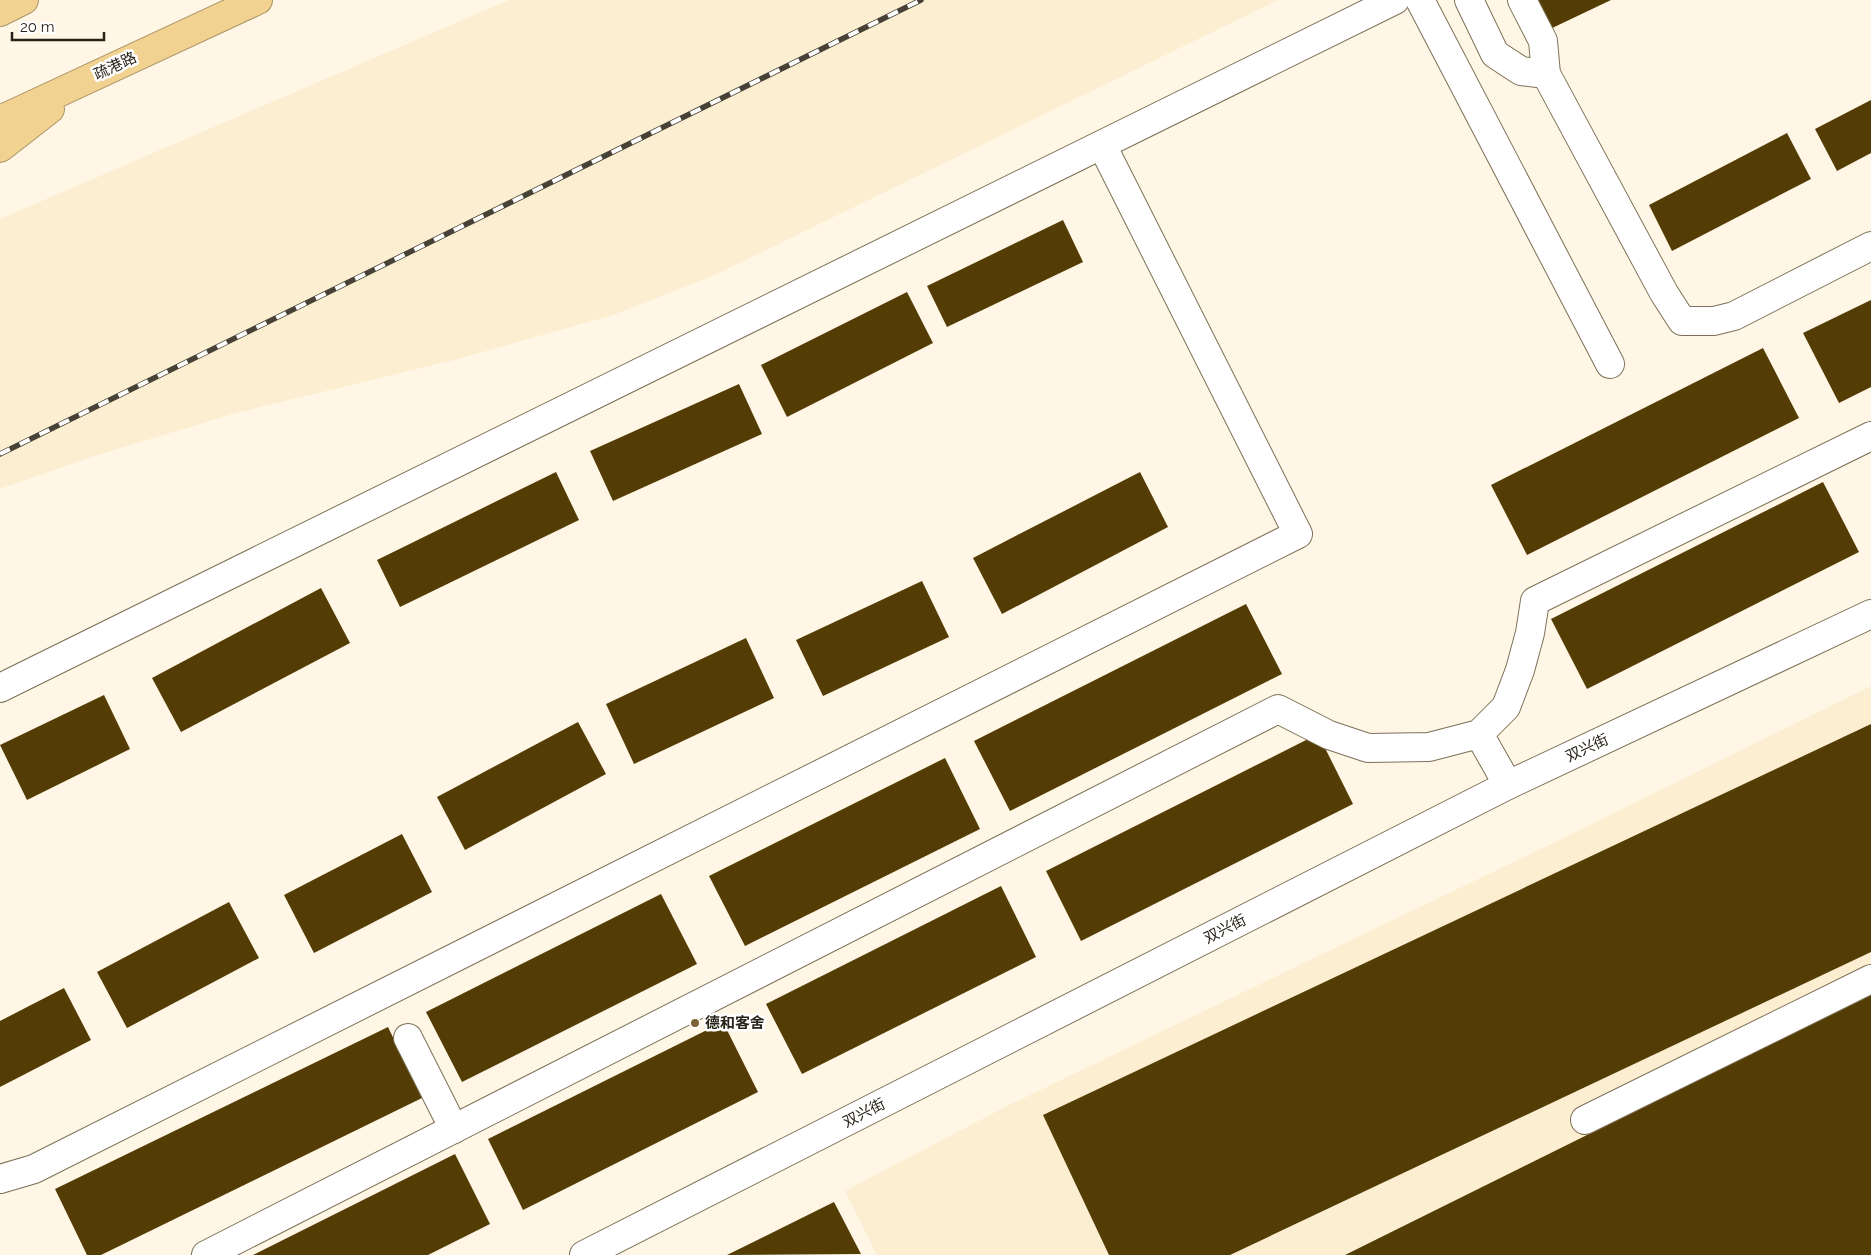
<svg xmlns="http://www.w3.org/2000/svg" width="1871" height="1255" viewBox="0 0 1871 1255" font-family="Raleway,'Noto Sans SC',sans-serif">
<rect width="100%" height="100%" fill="#fff6e5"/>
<!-- built -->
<g fill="#fceed1">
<path d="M 509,0 L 1278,0 L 717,274 L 613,315 L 454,360 L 236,413 L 91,457 L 0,489 L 0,219 Z"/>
<path d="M 1871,686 L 1871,1255 L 877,1255 L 845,1191 L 1007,1106 L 1578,831 Z"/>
</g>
<!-- building -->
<g fill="#543d05">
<path d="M 1534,0 L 1611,0 L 1548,30 Z"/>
<path d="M 1871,100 L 1871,153 L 1837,171 L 1815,129 Z"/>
<path d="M 1787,133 L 1811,179 L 1672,251 L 1649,205 Z"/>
<path d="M 1063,220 L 1083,262 L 947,327 L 927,286 Z"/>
<path d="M 907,292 L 933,343 L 787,417 L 761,365 Z"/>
<path d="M 1871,300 L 1871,387 L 1839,403 L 1803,333 Z"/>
<path d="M 1763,348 L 1799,418 L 1527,555 L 1491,485 Z"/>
<path d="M 739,384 L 762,434 L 613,501 L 590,451 Z"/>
<path d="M 556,472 L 579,520 L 400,607 L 377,560 Z"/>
<path d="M 1140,472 L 1168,527 L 1002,614 L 973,558 Z"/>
<path d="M 1823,482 L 1859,552 L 1587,689 L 1551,619 Z"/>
<path d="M 922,581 L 949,637 L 823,696 L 796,640 Z"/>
<path d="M 321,588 L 350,643 L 181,732 L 152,678 Z"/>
<path d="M 1246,604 L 1282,674 L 1010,811 L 974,741 Z"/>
<path d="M 746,638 L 774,698 L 634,764 L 606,704 Z"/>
<path d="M 104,695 L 130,749 L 27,800 L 0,745 Z"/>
<path d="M 578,722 L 606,774 L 465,850 L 437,797 Z"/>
<path d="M 1871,724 L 1871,952 L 1230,1255 L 1109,1255 L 1043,1115 Z"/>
<path d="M 1318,734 L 1353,804 L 1081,941 L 1046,871 Z"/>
<path d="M 945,758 L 980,829 L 745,946 L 709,876 Z"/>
<path d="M 402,834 L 432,892 L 314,953 L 284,895 Z"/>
<path d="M 1001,886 L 1036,957 L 802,1074 L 766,1004 Z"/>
<path d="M 661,894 L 697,964 L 462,1082 L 426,1012 Z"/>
<path d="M 229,902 L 259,958 L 127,1028 L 97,972 Z"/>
<path d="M 64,988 L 91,1040 L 0,1087 L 0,1021 Z"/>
<path d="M 1871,994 L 1871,1255 L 1345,1255 Z"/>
<path d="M 723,1022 L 758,1092 L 523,1210 L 488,1139 Z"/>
<path d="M 388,1027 L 422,1098 L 101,1255 L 87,1255 L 55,1189 Z"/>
<path d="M 455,1154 L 490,1224 L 428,1255 L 253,1255 Z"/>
<path d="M 834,1202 L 861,1254 L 727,1255 Z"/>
</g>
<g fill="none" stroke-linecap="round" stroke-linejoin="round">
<defs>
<g id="minor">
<path d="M 1420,0 L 1610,364"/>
<path d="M 1469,0 L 1495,54 L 1521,71 L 1546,74"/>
<path d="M 1522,0 L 1543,41 L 1546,74 L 1664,293 L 1682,321 L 1714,321 L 1734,316 L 1871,246"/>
<path d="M 0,688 L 1395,0"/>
<path d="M 1479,734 L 1508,785"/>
<path d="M 408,1038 L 454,1129"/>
<path d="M 1585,1120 L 1871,979"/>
<path d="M 0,1179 L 34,1169 L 1298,534 L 1102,145"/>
<path d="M 206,1255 L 1278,709 L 1329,735 L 1368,748 L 1429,747 L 1479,734 L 1506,707 L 1520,670 L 1530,633 L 1535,601 L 1871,436"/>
<path d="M 584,1255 L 1508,785 L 1871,614"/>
</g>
<g id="highway">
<path d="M 0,12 L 24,0"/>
<path d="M 0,120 L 258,0"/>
<path d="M 0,148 L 50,109"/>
</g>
</defs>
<!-- minor casing -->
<use href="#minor" stroke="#7d7057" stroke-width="30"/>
<!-- highway casing -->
<use href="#highway" stroke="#ab9567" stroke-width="30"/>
<!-- minor -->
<use href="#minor" stroke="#fff" stroke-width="28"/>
<!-- highway -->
<use href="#highway" stroke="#f2d291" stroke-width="28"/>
<defs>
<path id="rail" d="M 0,454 L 921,0"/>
</defs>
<!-- rail casing -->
<use href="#rail" stroke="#474236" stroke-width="5.5"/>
<!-- rail -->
<use href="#rail" stroke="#fff" stroke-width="4" stroke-dasharray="11" stroke-linecap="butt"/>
</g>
<!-- markers -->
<circle fill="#7c6535" stroke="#fff" stroke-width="2" cx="695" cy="1023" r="5"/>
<g text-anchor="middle" stroke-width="5" stroke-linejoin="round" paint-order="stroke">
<!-- street labels -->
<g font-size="15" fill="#282318" stroke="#fff">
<text transform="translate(115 66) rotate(-25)" y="5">疏港路</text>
<text transform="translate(1587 748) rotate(-25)" y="5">双兴街</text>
<text transform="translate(1225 929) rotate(-27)" y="5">双兴街</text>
<text transform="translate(864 1113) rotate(-27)" y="5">双兴街</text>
</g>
<!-- poi labels -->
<g font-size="15" font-weight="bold" fill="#282318" stroke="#fff" text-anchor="start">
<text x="705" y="1028">德和客舍</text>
</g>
</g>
<!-- scale -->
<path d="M12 32v8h92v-8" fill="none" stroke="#282318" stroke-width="2.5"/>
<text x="20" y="32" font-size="15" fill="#282318" stroke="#ffffff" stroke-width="4" paint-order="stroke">20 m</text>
</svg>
